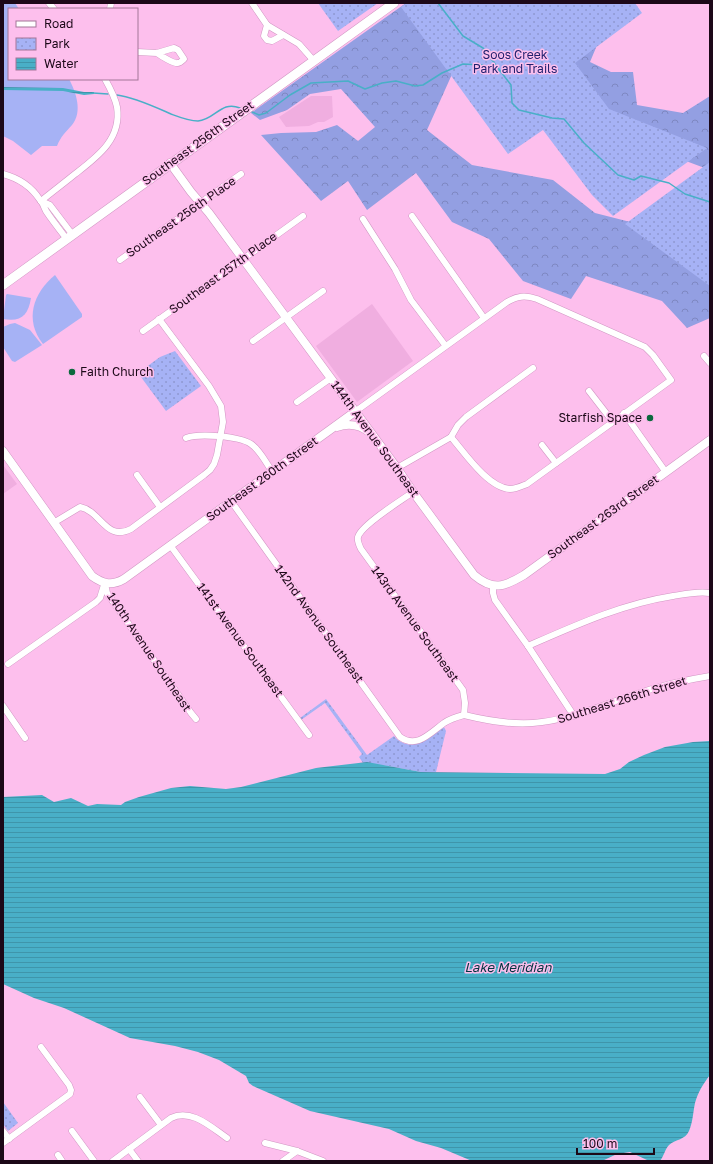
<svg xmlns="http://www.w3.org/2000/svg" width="713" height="1164" viewBox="0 0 713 1164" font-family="'Golos Text',sans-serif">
<defs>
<pattern id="forest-crowns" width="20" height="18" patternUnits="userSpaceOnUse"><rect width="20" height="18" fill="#939fe2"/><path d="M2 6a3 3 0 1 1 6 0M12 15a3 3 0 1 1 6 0" fill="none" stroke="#7e87c1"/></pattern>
<pattern id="park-dots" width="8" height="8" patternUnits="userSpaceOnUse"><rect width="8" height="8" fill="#a6b2f5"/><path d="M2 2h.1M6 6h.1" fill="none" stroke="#8e98d1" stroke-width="1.8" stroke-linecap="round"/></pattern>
<pattern id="water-rules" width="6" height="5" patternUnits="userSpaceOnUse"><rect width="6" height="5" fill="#49afc7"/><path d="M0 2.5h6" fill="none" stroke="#3f95aa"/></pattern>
</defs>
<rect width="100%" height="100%" fill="#fdbfed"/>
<!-- built -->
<g fill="#f0aee0">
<path d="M 311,96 L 332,96 L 333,117 L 324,122 L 318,122 L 309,126 L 286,127 L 279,117 Z"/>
<path d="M 372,304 L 413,361 L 357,402 L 316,346 Z"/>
<path d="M 3,465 L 17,484 L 3,494 Z"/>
</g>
<!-- grass -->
<g fill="#a6b2f5">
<path d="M 3,3 L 15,3 L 19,9 L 9,9 L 9,79 L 69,79 C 76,92 83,112 72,125 C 65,133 61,136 57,146 L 42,146 L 31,155 L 13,141 L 3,136 Z"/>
<path d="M 55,275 L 82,314 L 82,317 L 43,344 C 24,320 33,293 55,275 Z"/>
<path d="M 7,294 L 31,298 C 28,316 21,322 3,319 L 6,295 Z"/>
<path d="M 15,323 L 30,330 L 42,345 L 15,362 L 12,361 L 3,347 L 3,327 L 10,324 Z"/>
</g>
<!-- forest -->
<g fill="url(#forest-crowns)">
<path d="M 406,3 L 424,3 L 462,52 L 427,130 L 472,165 L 553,180 L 595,213 L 650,227 L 710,246 L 710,318 L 687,328 L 662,301 L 586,276 L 571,299 L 523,281 L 489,239 L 452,222 L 416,173 L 367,210 L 348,181 L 321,201 L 261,135 L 281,133 L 316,132 L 337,125 L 358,141 L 375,127 L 341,89 L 310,94 L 287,110 L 260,120 L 251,113 Z"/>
<path d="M 536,3 L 605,26 L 590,62 L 611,72 L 633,72 L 637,105 L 683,113 L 710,96 L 710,170 L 635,142 L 574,110 Z"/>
</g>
<!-- park -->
<g fill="url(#park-dots)">
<path d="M 318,3 L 378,3 L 338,31 Z"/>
<path d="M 407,3 L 635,3 L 642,13 L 575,63 L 609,109 L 707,148 L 613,216 L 592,195 L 543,130 L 508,154 L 401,7 Z"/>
<path d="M 710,162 L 710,286 L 625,224 Z"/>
<path d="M 175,351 L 201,386 L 166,411 L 138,373 L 160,357 Z"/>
<path d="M 326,699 L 367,755 L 394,736 C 411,755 429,738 444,727 L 446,731 L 436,772 L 421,772 L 388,766 L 363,763 L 359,757 L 362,754 L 325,703 L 301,720 L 300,718 Z"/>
<path d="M 3,1102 L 18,1123 L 8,1131 L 3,1124 Z"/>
</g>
<!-- water -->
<g fill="url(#water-rules)">
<path d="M 3,87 L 63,88 L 84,92 L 94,92 L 94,94 L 84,95 L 63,91 L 3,90 Z"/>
<path d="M 710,741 L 710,1075 C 703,1084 698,1092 695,1103 C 693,1112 693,1122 689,1131 C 685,1140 676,1139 669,1145 C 665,1149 664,1156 660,1161 L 647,1160 L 630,1152 L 617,1154 L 602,1161 L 472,1161 L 441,1148 L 416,1141 L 389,1129 L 310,1111 L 253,1086 L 249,1083 L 246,1076 L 219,1060 L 198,1052 L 175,1046 L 130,1038 L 64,1008 L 34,998 L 3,984 L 3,797 L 42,795 L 54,802 L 71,798 L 88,806 L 97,804 L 121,805 L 125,802 L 139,797 L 171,788 L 190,786 L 226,789 L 241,787 L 316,768 L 367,762 L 421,772 L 605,774 L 620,769 L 629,762 L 644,755 L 665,747 L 693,742 Z"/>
</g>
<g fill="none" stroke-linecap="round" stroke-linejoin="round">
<!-- stream -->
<g stroke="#49afc7" stroke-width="1.5">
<path d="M 438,3 L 463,36 L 483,48 L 511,85 L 512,103 L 519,110 L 552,118 L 564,119 L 584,143 L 618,175 L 634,180 L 641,176 L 669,183 L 685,194 L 710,202"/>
<path d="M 93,93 L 108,94"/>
<path d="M 117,95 C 134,97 155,107 171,114 C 179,117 189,121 198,121 C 215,120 221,100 240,108"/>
<path d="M 250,111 L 259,115 L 266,113 L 290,95 L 311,83 L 348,81 L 365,89 L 382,83 L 396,81 L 415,86 L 423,85 L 442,73 L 463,64 L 482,65 L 500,71"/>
</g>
<defs>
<g id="minor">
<path d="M 49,3 L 54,9"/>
<path d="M 252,3 L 267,25 L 299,44 L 314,61"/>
<path d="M 110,9 L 111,3"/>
<path d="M 267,25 L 264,36 L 267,40 L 272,41 L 283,35"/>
<path d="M 137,52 L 157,53 L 174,48 L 178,50 L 184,59 C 183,60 180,63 178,63 C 174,64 161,56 157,53"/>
<path d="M 3,174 C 18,178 31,186 40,200 C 43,203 44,207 46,211 C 52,220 59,229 66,238"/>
<path d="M 41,201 C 52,192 64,183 75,174 C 97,157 122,139 117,107 C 115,97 110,88 105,79"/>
<path d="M 41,201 L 50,205 L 72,234"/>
<path d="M 412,216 L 484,318"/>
<path d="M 363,219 L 395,269 L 411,300 L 445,345"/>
<path d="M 120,260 L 241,174"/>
<path d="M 143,331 L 303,216"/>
<path d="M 253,341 L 323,291"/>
<path d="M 704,356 L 710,363"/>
<path d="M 589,391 L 613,422"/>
<path d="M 297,402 L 331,378"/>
<path d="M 356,411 L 507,302 C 517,296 525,295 537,299 L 645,347 L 653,355 L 671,380 L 527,484 C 522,486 516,489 510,489 C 488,488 464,452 451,437"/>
<path d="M 624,413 L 665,471"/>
<path d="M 186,438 C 199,433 239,436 251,444 C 260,450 266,463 272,471"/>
<path d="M 542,445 L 556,463"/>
<path d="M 397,468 L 451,437 L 458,425 L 466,417 L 533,368"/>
<path d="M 137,475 L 160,507"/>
<path d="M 413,492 C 402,500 361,525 358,537 C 357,541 359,545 361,549 L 463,690 L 465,703 L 464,715"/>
<path d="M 231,501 L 400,737 C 417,749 430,733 444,723 C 450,719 456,717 464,715"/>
<path d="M 55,522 L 80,507 C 101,511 106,542 131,529 L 204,475 L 210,470 L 214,464 L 217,455 L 223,422 L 221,406 L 209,386 L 159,319"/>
<path d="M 170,545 L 309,735"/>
<path d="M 105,584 L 107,593 L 191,713 L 196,719"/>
<path d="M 493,586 L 493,593 L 495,600 L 528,646 L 574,716"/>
<path d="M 528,646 C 576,625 622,604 673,596 C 685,594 698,591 710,593"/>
<path d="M 8,664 L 96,602 L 100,598 L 104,585"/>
<path d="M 3,706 L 25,738"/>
<path d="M 464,715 C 489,721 516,726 542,722 C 575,718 605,704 636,694 C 660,686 685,680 710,676"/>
<path d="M 140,1097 L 161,1125"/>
<path d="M 3,1131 L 9,1139"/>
<path d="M 72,1131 L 94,1161"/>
<path d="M 3,1143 L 70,1094 L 71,1090 L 69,1085 L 41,1047"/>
<path d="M 265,1143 L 297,1151 L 323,1161"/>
<path d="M 129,1149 L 138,1161"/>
<path d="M 58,1155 L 62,1161"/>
<path d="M 113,1161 L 171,1118 C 191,1108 211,1127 227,1138"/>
<path d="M 283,1161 L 297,1151"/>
</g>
<g id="tertiary">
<path d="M 170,163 L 191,192 L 209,213 L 397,468 L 413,492 L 474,575 C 493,591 504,587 524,575 L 710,440"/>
<path d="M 337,427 C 348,423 360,425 369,432"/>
<path d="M 3,451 L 92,576 C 103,584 112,586 124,579 L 356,411"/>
</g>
<path id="secondary" d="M 3,285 L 394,3"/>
</defs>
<!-- minor casing -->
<use href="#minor" stroke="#d196c3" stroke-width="7"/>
<!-- tertiary casing -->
<use href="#tertiary" stroke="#d196c3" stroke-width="9"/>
<!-- secondary casing -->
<use href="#secondary" stroke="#d196c3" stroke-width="10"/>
<!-- minor -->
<use href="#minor" stroke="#fff" stroke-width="6"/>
<!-- tertiary -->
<use href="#tertiary" stroke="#fff" stroke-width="8"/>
<!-- secondary -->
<use href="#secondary" stroke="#fff" stroke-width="9"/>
</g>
<!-- markers -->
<g fill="#0b693d" stroke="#fdbfed" stroke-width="1.5">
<circle cx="72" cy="372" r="4"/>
<circle cx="650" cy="418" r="4"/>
</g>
<g text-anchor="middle" stroke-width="3" stroke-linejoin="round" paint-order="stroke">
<!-- park labels -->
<g font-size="12" fill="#21216e" stroke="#fdbfed">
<text x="515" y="59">Soos Creek<tspan x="515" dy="14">Park and Trails</tspan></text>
</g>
<!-- street labels -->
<g font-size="12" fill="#1c0818" stroke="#fdbfed">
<text transform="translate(198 143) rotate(-36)" y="4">Southeast 256th Street</text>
<text transform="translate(181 217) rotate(-35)" y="4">Southeast 256th Place</text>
<text transform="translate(223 273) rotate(-36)" y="4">Southeast 257th Place</text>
<text transform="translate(375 439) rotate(54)" y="4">144th Avenue Southeast</text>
<text transform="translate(262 479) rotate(-36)" y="4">Southeast 260th Street</text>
<text transform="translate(603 517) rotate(-36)" y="4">Southeast 263rd Street</text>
<text transform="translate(319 624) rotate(54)" y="4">142nd Avenue Southeast</text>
<text transform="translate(415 624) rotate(54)" y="4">143rd Avenue Southeast</text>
<text transform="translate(240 640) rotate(54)" y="4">141st Avenue Southeast</text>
<text transform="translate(149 652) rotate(56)" y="4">140th Avenue Southeast</text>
<text transform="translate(622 700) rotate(-17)" y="4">Southeast 266th Street</text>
</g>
<!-- poi labels -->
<g font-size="12" fill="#1c0818" stroke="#fdbfed" text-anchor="start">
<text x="80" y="376">Faith Church</text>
<text x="642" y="422" text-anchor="end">Starfish Space</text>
</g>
<!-- water labels -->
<g font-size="13" font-style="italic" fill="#03353f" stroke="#fdbfed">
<text x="508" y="972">Lake Meridian</text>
</g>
</g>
<!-- border -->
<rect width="713" height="1164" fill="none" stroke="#1c0818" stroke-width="8"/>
<!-- legend -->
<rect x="8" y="8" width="130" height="72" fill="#fdbfed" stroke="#a37698"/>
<rect x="16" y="21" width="20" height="6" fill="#ffffff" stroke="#a37698"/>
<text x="44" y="28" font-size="12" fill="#1c0818">Road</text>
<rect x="16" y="38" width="20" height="12" fill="url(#park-dots)" stroke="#a37698"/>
<text x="44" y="48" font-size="12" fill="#1c0818">Park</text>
<rect x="16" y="58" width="20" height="12" fill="url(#water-rules)" stroke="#a37698"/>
<text x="44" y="68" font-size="12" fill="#1c0818">Water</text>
<!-- scale -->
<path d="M577 1148v6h77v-6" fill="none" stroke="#1c0818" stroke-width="2"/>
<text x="583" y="1148" font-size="12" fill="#1c0818" stroke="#fdbfed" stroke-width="3" paint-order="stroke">100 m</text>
</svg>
